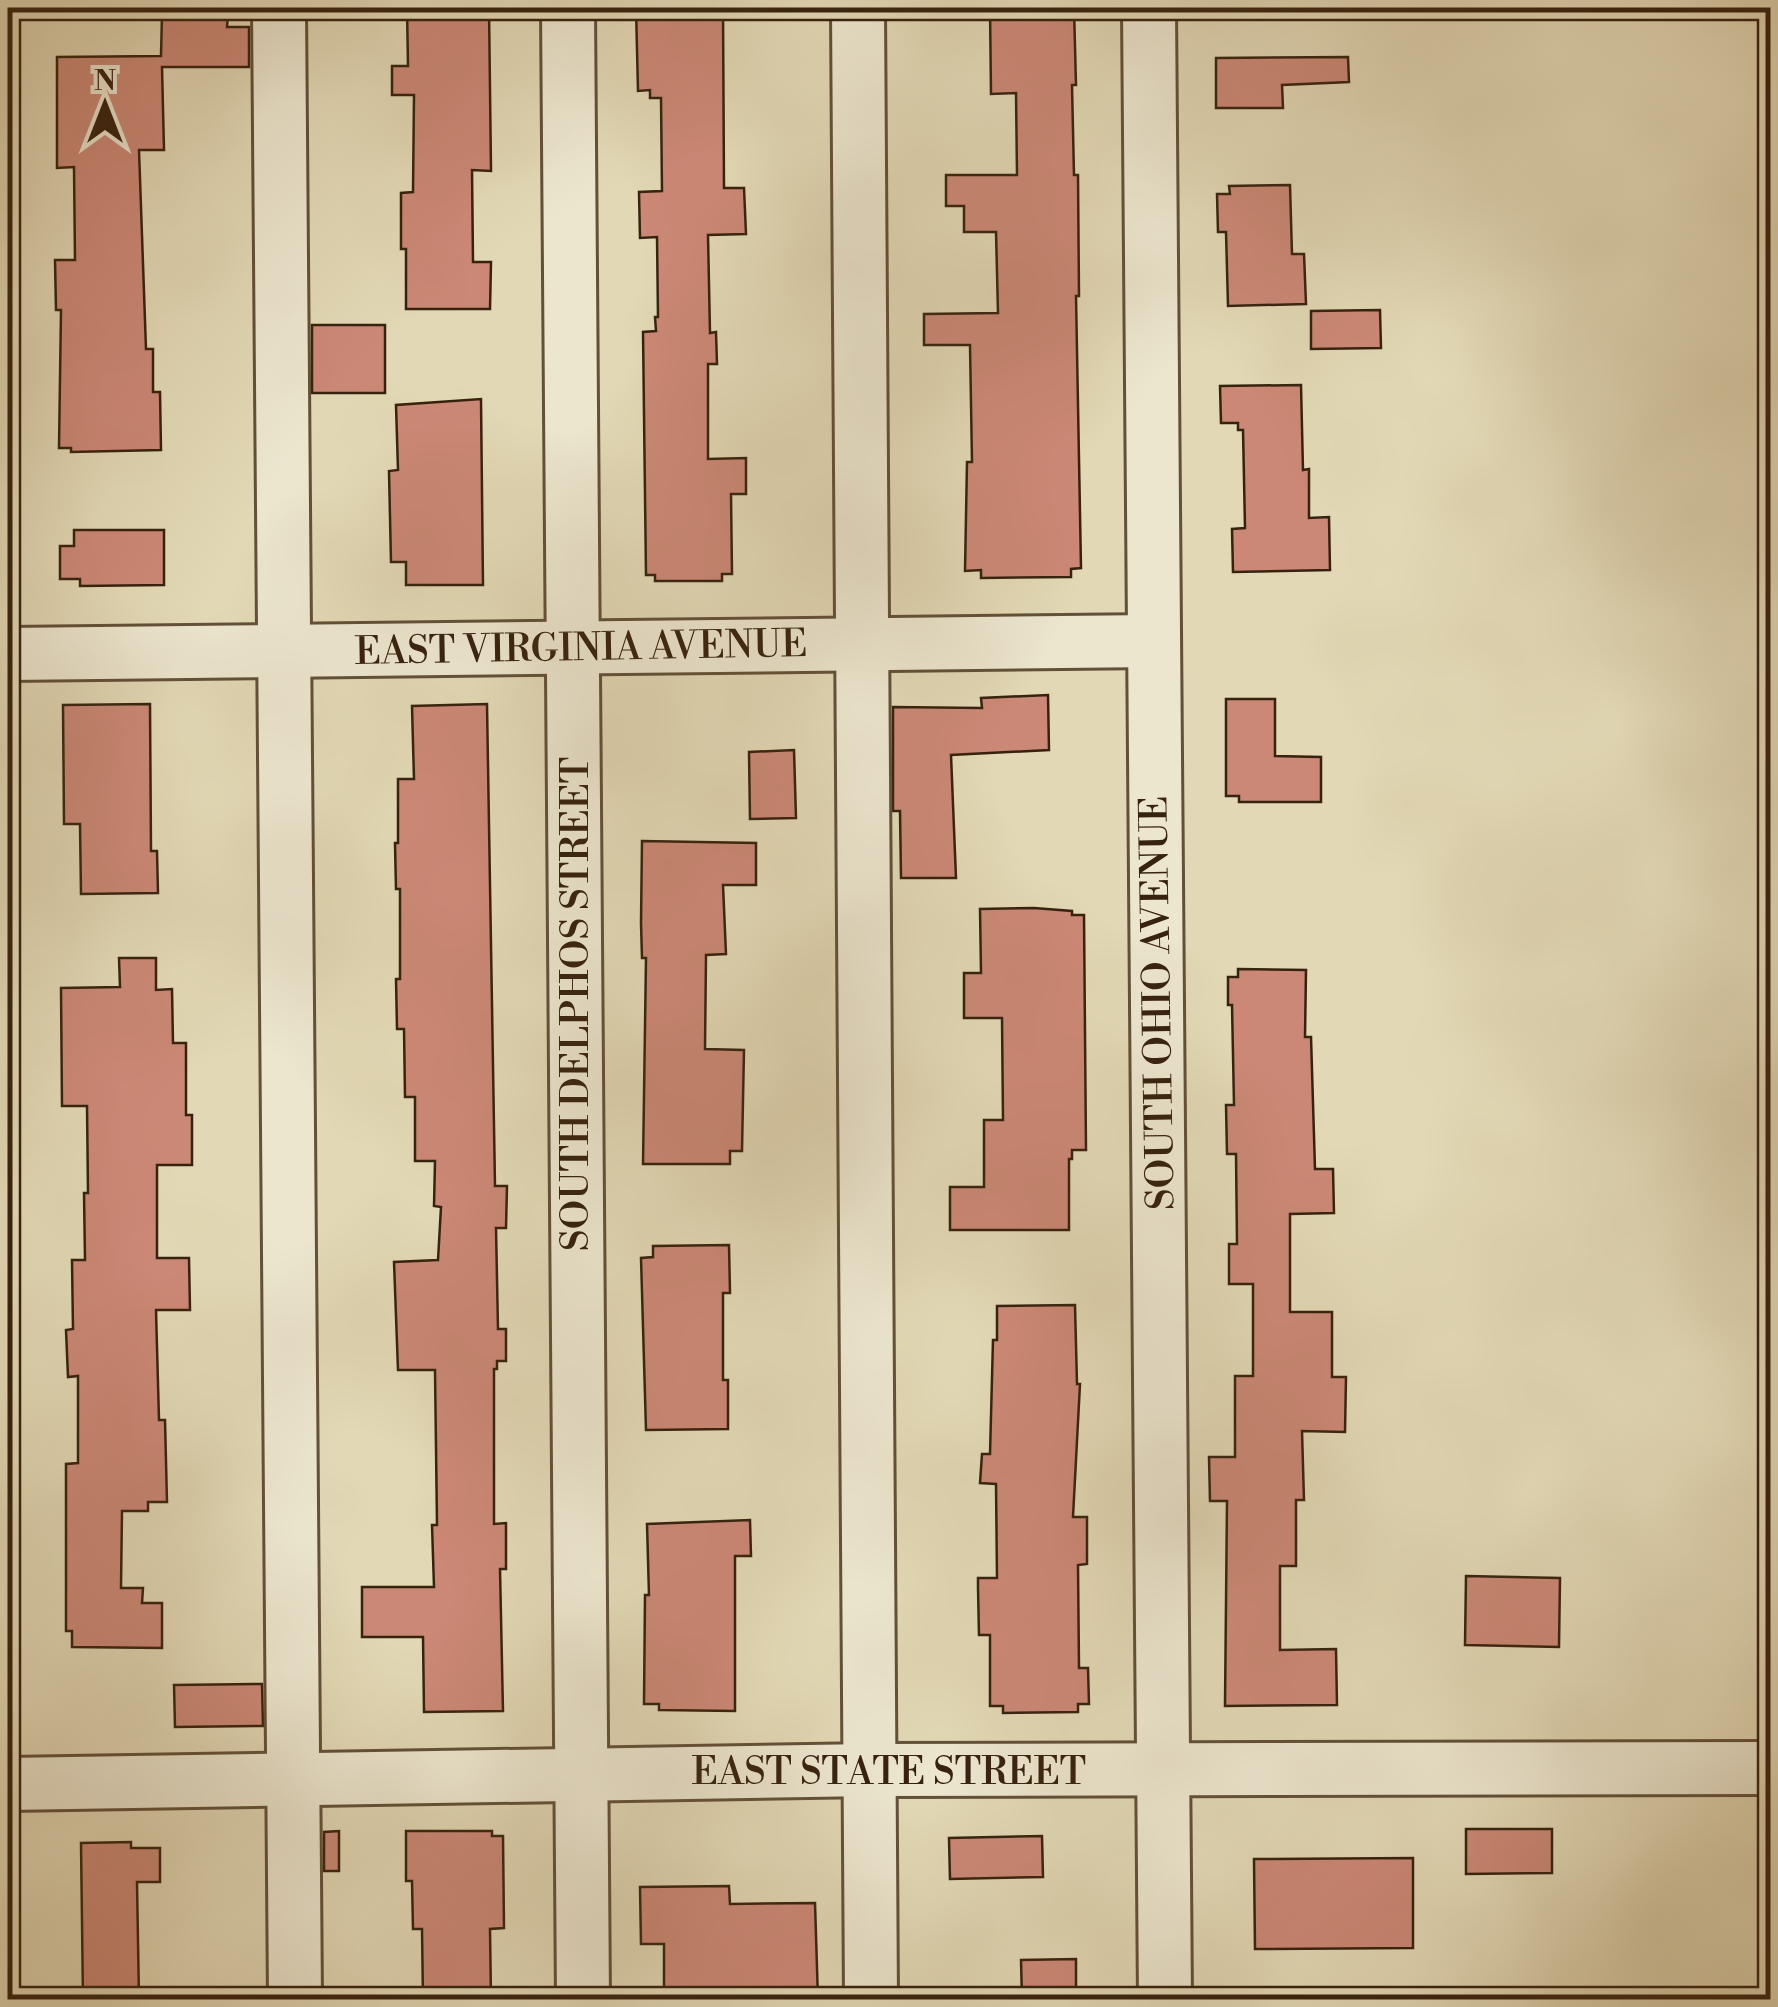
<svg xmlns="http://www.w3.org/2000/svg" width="1778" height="2007" viewBox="0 0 1778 2007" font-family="'Libre Bodoni',serif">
<rect width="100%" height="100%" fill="#e2d8b5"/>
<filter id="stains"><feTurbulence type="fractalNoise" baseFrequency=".002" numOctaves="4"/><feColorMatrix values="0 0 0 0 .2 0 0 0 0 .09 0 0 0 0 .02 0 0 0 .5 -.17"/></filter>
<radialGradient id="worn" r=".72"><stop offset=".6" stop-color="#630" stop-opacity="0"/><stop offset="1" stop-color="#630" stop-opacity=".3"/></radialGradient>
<!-- building -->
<g fill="#cb8876" stroke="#37220f" stroke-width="2.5">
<path d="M 407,8 L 489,8 L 491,171 L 472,170 L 473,262 L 491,262 L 490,309 L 406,309 L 406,249 L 401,249 L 401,193 L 413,192 L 414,95 L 392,95 L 392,66 L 408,66 Z"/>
<path d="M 636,8 L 723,8 L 724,188 L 744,188 L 746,234 L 708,235 L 710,333 L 716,332 L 717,364 L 708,364 L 708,459 L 746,458 L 746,494 L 731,494 L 732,574 L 722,574 L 722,581 L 655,581 L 655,575 L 646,575 L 643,332 L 656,331 L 655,317 L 658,317 L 657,237 L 640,238 L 639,192 L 662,191 L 661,98 L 650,98 L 650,90 L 638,91 Z"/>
<path d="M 990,8 L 1074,8 L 1076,85 L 1072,85 L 1074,175 L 1078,175 L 1079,296 L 1076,296 L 1081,568 L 1071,569 L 1071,577 L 981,578 L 981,570 L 965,571 L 967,462 L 972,462 L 970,345 L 924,345 L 924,314 L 998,313 L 996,232 L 964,232 L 964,206 L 946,206 L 946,175 L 1017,175 L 1016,93 L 991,94 Z"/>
<path d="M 162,14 L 228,15 L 227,27 L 249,27 L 249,67 L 162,67 L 164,150 L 139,150 L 146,349 L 153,349 L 153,392 L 160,392 L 161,450 L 71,452 L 71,448 L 59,448 L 61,310 L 56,310 L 55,260 L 75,260 L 74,167 L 57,168 L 57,57 L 161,56 Z"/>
<path d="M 1348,57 L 1349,82 L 1282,85 L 1283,108 L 1216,108 L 1216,58 Z"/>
<path d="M 1290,185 L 1292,254 L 1304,254 L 1306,304 L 1228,306 L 1226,232 L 1218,232 L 1217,194 L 1230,194 L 1229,186 Z"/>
<path d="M 1380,310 L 1381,348 L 1311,349 L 1311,311 Z"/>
<rect x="312" y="325" width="73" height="68"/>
<path d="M 1301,385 L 1303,470 L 1309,469 L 1309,518 L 1329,517 L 1330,570 L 1233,572 L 1232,529 L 1245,528 L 1243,430 L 1238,430 L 1238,423 L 1221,423 L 1220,386 Z"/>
<path d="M 481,399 L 483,585 L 406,585 L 406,562 L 391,562 L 389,471 L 398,470 L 396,405 Z"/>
<path d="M 74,530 L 164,530 L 164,585 L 80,586 L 80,579 L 60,579 L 60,546 L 74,546 Z"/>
<path d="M 1048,695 L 1049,750 L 951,755 L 956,878 L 901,878 L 900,811 L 893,811 L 893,707 L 982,708 L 981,698 Z"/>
<path d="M 1226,699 L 1275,699 L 1275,756 L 1321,757 L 1321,802 L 1239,802 L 1239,796 L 1226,796 Z"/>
<path d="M 150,704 L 151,851 L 157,851 L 158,893 L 81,894 L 80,824 L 64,824 L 63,705 Z"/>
<path d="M 487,704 L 495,1186 L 507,1186 L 506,1228 L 496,1228 L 498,1329 L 506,1329 L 506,1361 L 497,1361 L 497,1369 L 494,1369 L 494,1524 L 506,1523 L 506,1569 L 500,1569 L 503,1711 L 424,1712 L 423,1637 L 362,1637 L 362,1587 L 434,1587 L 432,1525 L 437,1525 L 435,1370 L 398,1370 L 394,1262 L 438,1260 L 441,1207 L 434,1206 L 435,1161 L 415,1161 L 415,1097 L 405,1097 L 404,1029 L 397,1029 L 396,979 L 400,979 L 400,889 L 396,889 L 395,843 L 398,843 L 398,779 L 414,779 L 412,706 Z"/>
<path d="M 794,750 L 796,818 L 750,819 L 749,752 Z"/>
<path d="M 642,841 L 756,843 L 756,885 L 723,885 L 726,954 L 706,955 L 705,1049 L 744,1050 L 742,1151 L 730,1151 L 730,1164 L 643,1164 L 646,958 L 642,958 L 641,923 Z"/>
<path d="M 1034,908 L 1072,911 L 1072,915 L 1084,915 L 1086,1150 L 1072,1150 L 1072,1159 L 1069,1159 L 1069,1230 L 950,1230 L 950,1187 L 984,1187 L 984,1120 L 1003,1120 L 1002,1018 L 964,1018 L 964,973 L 981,973 L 980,909 Z"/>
<path d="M 119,958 L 156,958 L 156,990 L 172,989 L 173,1043 L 186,1043 L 186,1115 L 192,1115 L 192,1165 L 157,1165 L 157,1258 L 189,1258 L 190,1310 L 156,1310 L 159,1420 L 165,1420 L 167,1502 L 148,1502 L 148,1511 L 122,1511 L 121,1588 L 143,1588 L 142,1603 L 162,1603 L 162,1648 L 72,1647 L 72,1631 L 66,1631 L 66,1464 L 78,1463 L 78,1376 L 68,1377 L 66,1330 L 73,1329 L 72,1260 L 85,1260 L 84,1193 L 88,1193 L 87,1106 L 62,1106 L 61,988 L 120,987 Z"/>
<path d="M 1238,969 L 1306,970 L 1305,1037 L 1311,1037 L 1315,1169 L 1333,1169 L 1334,1213 L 1290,1214 L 1290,1312 L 1332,1312 L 1332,1377 L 1346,1377 L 1345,1432 L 1302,1431 L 1304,1500 L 1296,1500 L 1296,1566 L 1280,1566 L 1280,1650 L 1336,1649 L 1337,1705 L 1225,1706 L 1227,1501 L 1210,1501 L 1209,1457 L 1235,1457 L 1235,1376 L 1253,1376 L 1253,1284 L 1229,1284 L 1229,1244 L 1237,1244 L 1236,1154 L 1227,1154 L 1226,1105 L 1234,1105 L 1232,1005 L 1228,1005 L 1228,977 L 1238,977 Z"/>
<path d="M 729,1245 L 730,1293 L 723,1293 L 723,1380 L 728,1380 L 728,1429 L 646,1430 L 641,1258 L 653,1257 L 653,1246 Z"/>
<path d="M 1075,1305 L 1077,1384 L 1080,1384 L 1073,1517 L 1087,1517 L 1087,1564 L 1078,1565 L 1079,1668 L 1088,1668 L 1089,1704 L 1078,1704 L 1078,1712 L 1003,1713 L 1003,1706 L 990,1706 L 990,1635 L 979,1635 L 978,1588 L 978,1578 L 997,1578 L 996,1484 L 980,1483 L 982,1454 L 990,1454 L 993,1340 L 997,1340 L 997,1306 Z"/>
<path d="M 750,1520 L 751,1556 L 735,1556 L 735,1711 L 659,1710 L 659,1704 L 644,1704 L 645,1595 L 649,1595 L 647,1524 Z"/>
<path d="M 1466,1576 L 1560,1578 L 1559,1647 L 1465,1645 Z"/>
<path d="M 262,1684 L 263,1726 L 175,1727 L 174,1685 Z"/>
<path d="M 1466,1829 L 1552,1829 L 1552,1873 L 1466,1874 Z"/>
<path d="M 339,1831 L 339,1871 L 324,1871 L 324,1832 Z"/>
<path d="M 406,1831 L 492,1831 L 492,1836 L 503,1836 L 504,1928 L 490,1929 L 491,2000 L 423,2000 L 422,1929 L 413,1929 L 412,1881 L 406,1881 Z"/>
<path d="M 1042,1836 L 1043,1877 L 950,1879 L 949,1838 Z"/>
<path d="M 131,1842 L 131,1848 L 160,1848 L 160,1882 L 137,1882 L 139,2000 L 83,2000 L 81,1843 Z"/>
<path d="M 1413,1858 L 1413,1948 L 1255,1949 L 1254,1859 Z"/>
<path d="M 729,1886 L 730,1904 L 815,1903 L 818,2000 L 664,2000 L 664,1944 L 641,1944 L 640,1887 Z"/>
<path d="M 1076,1959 L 1076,2000 L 1022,2000 L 1021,1960 Z"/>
</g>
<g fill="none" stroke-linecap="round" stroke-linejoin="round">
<defs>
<g id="minor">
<path d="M 279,8 L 295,2000"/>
<path d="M 568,8 L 583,2000"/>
<path d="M 858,8 L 871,2000"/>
<path d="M 1149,8 L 1165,2000"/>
<path d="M 8,654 L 1154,641"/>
<path d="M 8,1784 L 870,1770 L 1770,1768"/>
</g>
</defs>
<!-- minor casing -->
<use href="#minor" stroke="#625038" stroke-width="58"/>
<!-- minor -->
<use href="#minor" stroke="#ece6cf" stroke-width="52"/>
</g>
<g text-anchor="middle" stroke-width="9" stroke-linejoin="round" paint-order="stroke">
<!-- street labels -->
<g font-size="38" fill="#37220f" stroke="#ece6cf">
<text transform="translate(581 647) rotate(-1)" y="13">EAST VIRGINIA AVENUE</text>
<text transform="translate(1157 1003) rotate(-91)" y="13">SOUTH OHIO AVENUE</text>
<text transform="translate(575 1004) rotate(-90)" y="13">SOUTH DELPHOS STREET</text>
<text x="889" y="1784">EAST STATE STREET</text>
</g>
</g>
<!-- margin -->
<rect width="1778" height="2007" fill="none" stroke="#e2d8b5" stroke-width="40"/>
<rect x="10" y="10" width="1758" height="1987" fill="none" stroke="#37220f" stroke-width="5"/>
<rect x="20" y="20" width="1738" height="1967" fill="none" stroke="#37220f" stroke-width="2.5"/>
<!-- north arrow -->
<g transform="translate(105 105)" stroke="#ece6cf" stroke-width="8" paint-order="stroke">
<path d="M0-8L18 38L0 25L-18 38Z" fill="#37220f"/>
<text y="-15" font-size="28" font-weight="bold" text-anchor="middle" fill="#37220f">N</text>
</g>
<rect width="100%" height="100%" filter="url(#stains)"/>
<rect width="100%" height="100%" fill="url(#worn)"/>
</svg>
